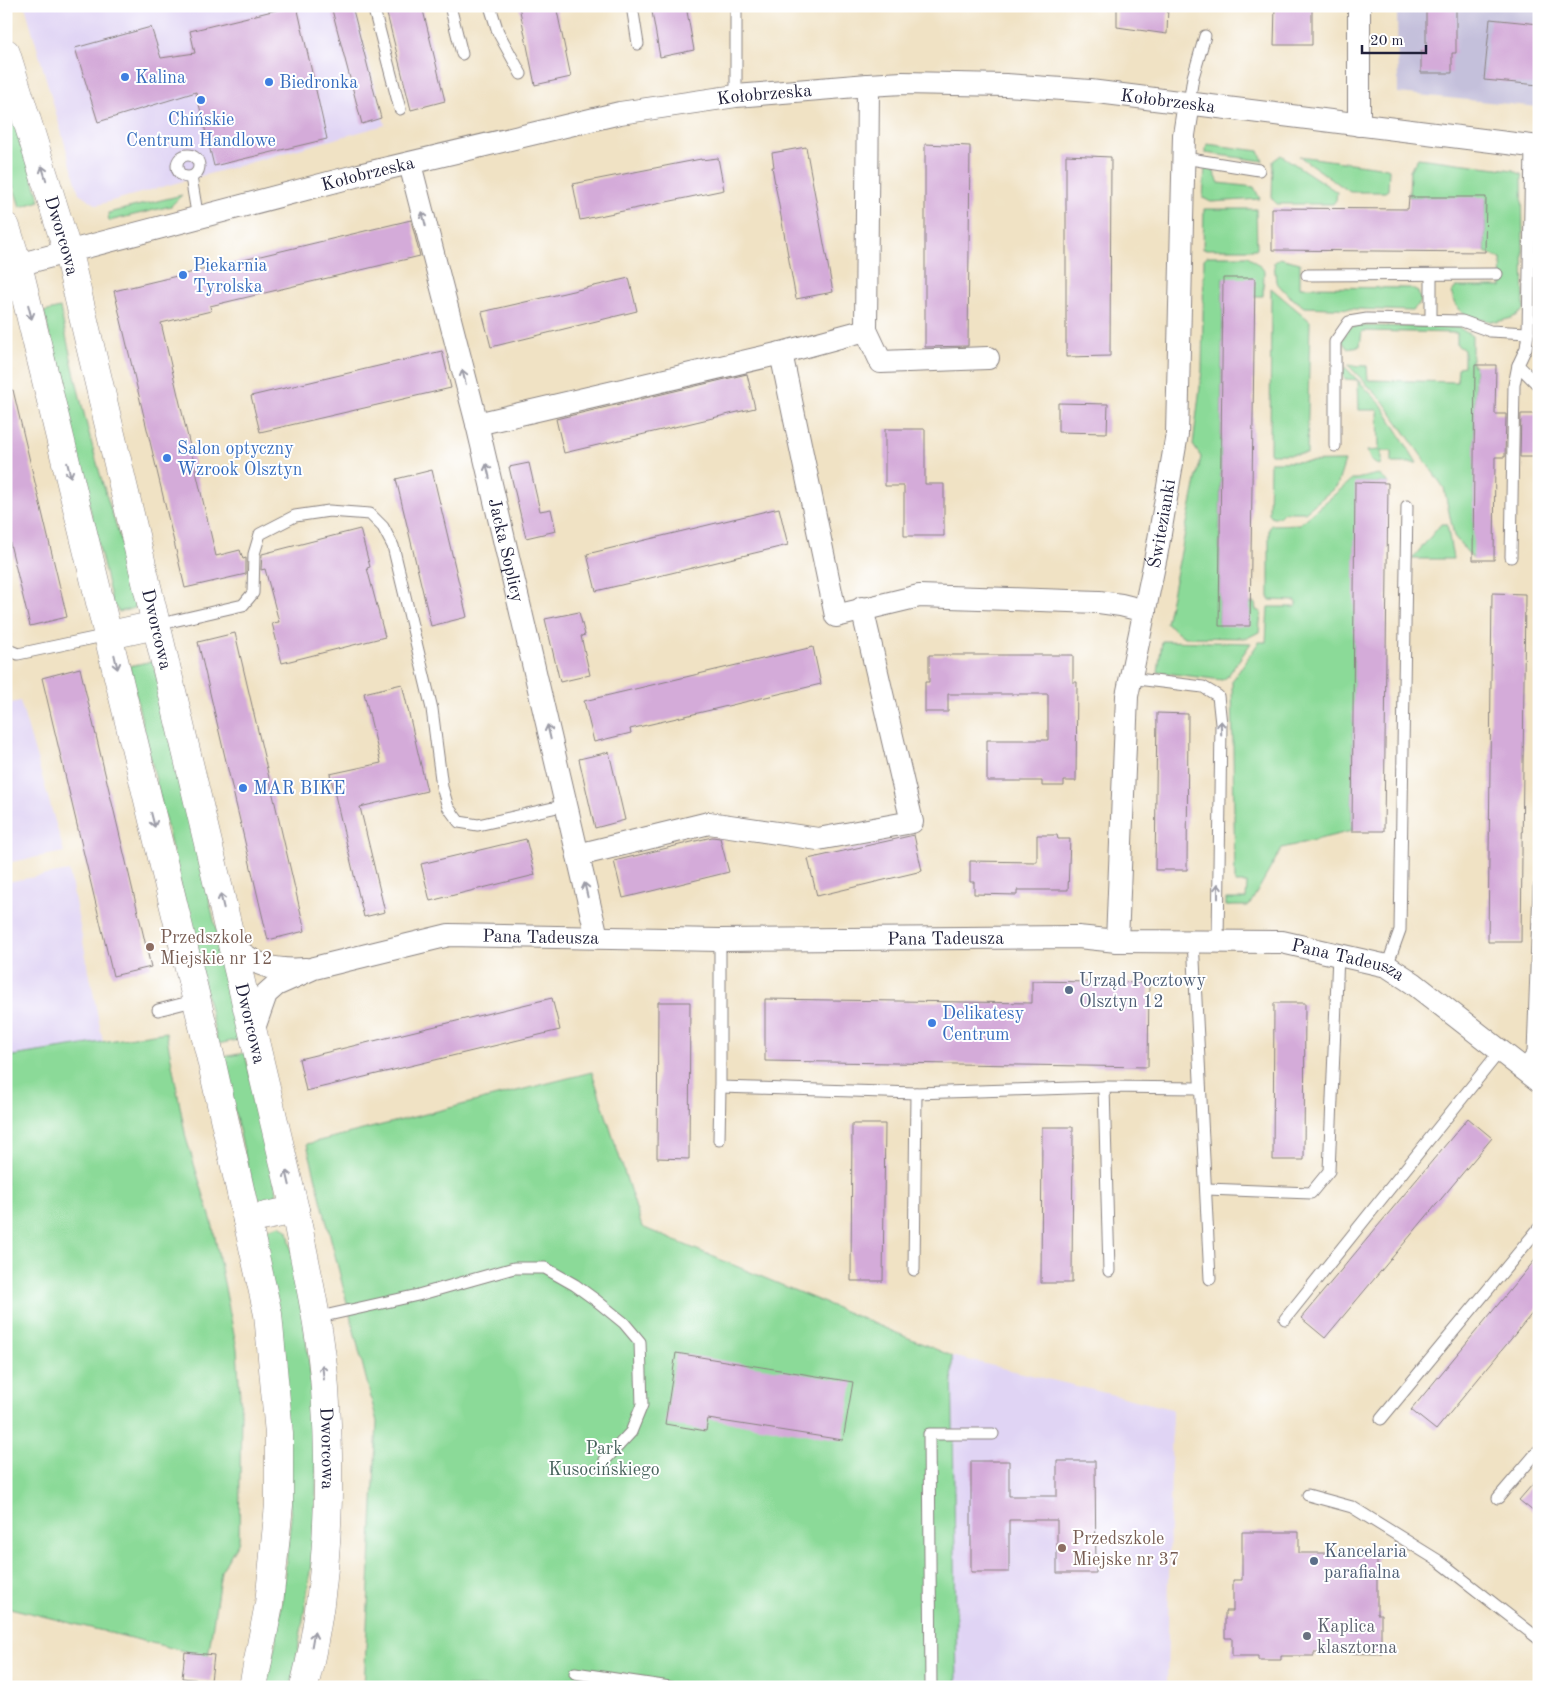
<svg xmlns="http://www.w3.org/2000/svg" width="1545" height="1693" viewBox="0 0 1545 1693" font-family="'Old Standard TT',serif">
<rect width="100%" height="100%" fill="#fff"/>
<filter id="ink" filterUnits="userSpaceOnUse"><feTurbulence type="fractalNoise" baseFrequency=".02" numOctaves="2"/><feDisplacementMap in="SourceGraphic" scale="10" xChannelSelector="R" yChannelSelector="G"/><feConvolveMatrix kernelMatrix="1 2 1 2 8 2 1 2 1" color-interpolation-filters="sRGB"/></filter>
<filter id="wash" filterUnits="userSpaceOnUse"><feTurbulence type="fractalNoise" baseFrequency=".0096" numOctaves="4" result="noise"/><feDisplacementMap in="SourceGraphic" scale="20" xChannelSelector="R" yChannelSelector="G"/><feGaussianBlur stdDeviation="1.12" result="paint"/><feColorMatrix in="noise" values="0 0 0 0 0 0 0 0 0 0 0 0 0 0 0 0 0 1.4 0 .05"/><feComposite in="paint" operator="in"/></filter>
<g filter="url(#wash)">
<rect width="100%" height="100%" fill="#f0e2c4"/>
<!-- built -->
<g fill="#e0d4f4">
<path d="M 25,6 L 354,6 L 385,125 L 97,205 L 79,193 Z"/>
<path d="M 20,701 L 64,852 L 6,863 L 6,704 Z"/>
<path d="M 69,871 L 103,1042 L 6,1057 L 6,882 Z"/>
<path d="M 952,1356 L 1172,1409 L 1167,1687 L 957,1687 Z"/>
</g>
<!-- industrial -->
<path fill="#c4c0db" d="M 1397,6 L 1539,6 L 1539,107 L 1398,93 Z"/>
<!-- green -->
<g fill="#8bda98" stroke="#567e6a">
<path d="M 6,96 L 40,201 L 20,207 L 6,163 Z"/>
<path d="M 1207,144 L 1259,151 L 1263,161 L 1205,153 Z"/>
<path d="M 1281,155 L 1337,192 L 1336,200 L 1333,204 L 1277,204 L 1272,199 L 1273,161 Z"/>
<path d="M 1299,156 L 1387,168 L 1389,169 L 1388,190 L 1385,192 L 1350,192 Z"/>
<path d="M 1418,158 L 1513,170 L 1522,175 L 1524,310 L 1512,318 L 1496,322 L 1468,317 L 1458,309 L 1451,293 L 1456,287 L 1502,287 L 1501,259 L 1485,252 L 1486,198 L 1409,197 L 1410,170 Z"/>
<path d="M 1205,167 L 1212,168 L 1219,183 L 1254,187 L 1260,199 L 1211,202 L 1203,198 Z"/>
<path d="M 182,195 L 171,206 L 109,221 L 108,213 Z"/>
<path d="M 1204,209 L 1256,209 L 1257,249 L 1203,249 Z"/>
<path d="M 1207,256 L 1248,256 L 1264,270 L 1263,296 L 1255,296 L 1223,278 L 1219,626 L 1250,603 L 1255,603 L 1256,610 L 1261,612 L 1259,632 L 1247,638 L 1184,637 L 1166,623 L 1201,457 L 1193,445 L 1202,370 L 1204,259 Z"/>
<path d="M 1280,258 L 1300,263 L 1300,287 L 1410,288 L 1418,292 L 1421,302 L 1412,311 L 1304,307 L 1288,295 L 1276,282 L 1274,262 Z"/>
<path d="M 1271,288 L 1310,321 L 1307,454 L 1271,454 L 1270,452 Z"/>
<path d="M 60,308 C 77,387 95,467 122,543 C 128,561 141,589 135,608 L 119,612 L 112,602 L 44,312 Z"/>
<path d="M 1356,326 L 1458,327 L 1472,336 L 1472,365 L 1475,365 L 1474,560 L 1454,536 L 1444,488 L 1383,401 L 1348,365 L 1367,366 L 1368,380 L 1457,382 L 1458,367 L 1464,366 L 1464,350 L 1457,345 L 1457,333 L 1362,331 L 1360,346 L 1347,348 L 1342,341 L 1348,329 Z"/>
<path d="M 1345,367 L 1381,404 L 1417,463 L 1392,463 L 1392,451 L 1381,451 L 1381,464 L 1378,465 L 1371,461 L 1367,451 L 1379,450 L 1378,410 L 1359,410 L 1358,380 L 1345,379 L 1342,375 Z"/>
<path d="M 1345,461 L 1337,486 L 1305,512 L 1284,512 L 1279,517 L 1272,517 L 1269,513 L 1270,462 Z"/>
<path d="M 1378,474 L 1389,483 L 1356,483 L 1352,831 L 1282,848 L 1249,906 L 1226,906 L 1226,899 L 1246,899 L 1247,883 L 1235,883 L 1232,681 L 1259,642 L 1266,642 L 1268,607 L 1296,607 L 1296,601 L 1269,600 L 1269,529 L 1271,525 L 1299,524 L 1352,480 Z"/>
<path d="M 1441,524 L 1447,524 L 1453,559 L 1412,559 Z"/>
<path d="M 1162,641 L 1251,643 L 1227,677 L 1222,680 L 1158,672 Z"/>
<path d="M 153,661 L 242,1039 L 218,1044 L 129,666 Z"/>
<path d="M 166,1032 L 186,1138 L 212,1222 L 237,1349 L 241,1413 L 239,1541 L 221,1571 L 208,1657 L 6,1607 L 6,1057 Z"/>
<path d="M 245,1053 L 277,1192 L 273,1201 C 261,1202 258,1200 253,1190 L 222,1057 Z"/>
<path d="M 592,1072 L 642,1227 L 952,1356 L 957,1687 L 364,1687 L 377,1422 L 307,1144 Z"/>
<path d="M 281,1225 L 288,1231 C 304,1317 318,1403 316,1491 C 315,1557 303,1623 291,1687 L 266,1687 L 279,1627 L 291,1517 L 265,1234 L 267,1229 Z"/>
</g>
<g id="blocks">
<!-- building -->
<g fill="#d4abd9">
<path d="M 293,6 L 297,6 L 327,139 L 214,166 L 196,92 L 98,122 L 75,48 L 151,27 L 161,58 L 195,53 L 190,31 Z"/>
<path d="M 331,6 L 352,6 L 381,118 L 362,124 Z"/>
<path d="M 385,6 L 422,6 L 445,101 L 411,110 Z"/>
<path d="M 519,6 L 556,6 L 571,77 L 535,85 Z"/>
<path d="M 651,6 L 686,6 L 694,50 L 660,57 Z"/>
<path d="M 1117,6 L 1168,6 L 1167,34 L 1117,27 Z"/>
<path d="M 1275,6 L 1312,6 L 1312,45 L 1274,45 Z"/>
<path d="M 1426,8 L 1456,8 L 1456,53 L 1452,53 L 1452,73 L 1421,73 L 1421,51 L 1426,51 Z"/>
<path d="M 1490,19 L 1539,24 L 1539,85 L 1484,80 Z"/>
<path d="M 925,144 L 970,146 L 968,346 L 925,347 Z"/>
<path d="M 806,147 L 833,292 L 796,299 L 772,167 L 774,167 L 772,153 Z"/>
<path d="M 1066,155 L 1111,157 L 1110,356 L 1066,357 Z"/>
<path d="M 718,158 L 724,190 L 580,220 L 573,184 L 701,159 L 701,160 Z"/>
<path d="M 1409,197 L 1486,197 L 1485,252 L 1272,250 L 1272,208 L 1408,209 Z"/>
<path d="M 411,220 L 420,256 L 210,306 L 211,311 L 161,323 L 216,556 L 240,550 L 243,559 L 246,558 L 246,574 L 185,588 L 114,291 Z"/>
<path d="M 629,278 L 637,311 L 491,347 L 482,312 Z"/>
<path d="M 1223,278 L 1255,278 L 1250,626 L 1219,626 Z"/>
<path d="M 442,351 L 451,388 L 260,432 L 251,396 Z"/>
<path d="M 1475,365 L 1496,365 L 1495,414 L 1506,414 L 1505,457 L 1495,457 L 1494,560 L 1473,560 Z"/>
<path d="M 747,374 L 755,408 L 564,453 L 556,419 Z"/>
<path d="M 13,390 L 67,617 L 30,626 L 6,527 L 6,391 Z"/>
<path d="M 1058,403 L 1108,404 L 1107,433 L 1058,432 Z"/>
<path d="M 1521,414 L 1539,414 L 1539,457 L 1520,457 Z"/>
<path d="M 885,429 L 925,429 L 925,484 L 944,484 L 944,536 L 904,536 L 904,486 L 885,486 Z"/>
<path d="M 529,463 L 540,511 L 551,509 L 556,531 L 526,538 L 509,467 Z"/>
<path d="M 432,470 L 467,617 L 431,626 L 396,479 Z"/>
<path d="M 1355,482 L 1388,483 L 1384,831 L 1352,831 Z"/>
<path d="M 779,508 L 788,545 L 596,591 L 587,554 Z"/>
<path d="M 360,529 L 370,567 L 367,568 L 385,637 L 282,663 L 272,623 L 279,622 L 265,569 L 261,570 L 262,554 Z"/>
<path d="M 1492,593 L 1525,594 L 1521,942 L 1488,942 Z"/>
<path d="M 579,612 L 585,635 L 581,636 L 590,675 L 560,682 L 545,619 Z"/>
<path d="M 235,633 L 305,931 L 268,940 L 198,642 Z"/>
<path d="M 813,647 L 821,684 L 630,729 L 631,733 L 594,742 L 584,701 Z"/>
<path d="M 929,655 L 1073,655 L 1073,682 L 1077,682 L 1076,781 L 1064,781 L 1064,786 L 1042,786 L 1042,781 L 987,781 L 987,740 L 1048,740 L 1048,694 L 948,694 L 948,712 L 925,712 L 925,682 L 929,682 Z"/>
<path d="M 80,668 L 151,967 L 113,976 L 42,678 Z"/>
<path d="M 402,684 L 427,791 L 360,807 L 385,912 L 364,917 L 330,774 L 381,763 L 364,693 Z"/>
<path d="M 1157,713 L 1188,714 L 1187,870 L 1155,870 Z"/>
<path d="M 609,752 L 625,820 L 595,828 L 579,759 Z"/>
<path d="M 914,835 L 922,871 L 817,896 L 808,859 Z"/>
<path d="M 1037,835 L 1057,835 L 1058,839 L 1070,839 L 1068,890 L 1017,890 L 1017,895 L 974,894 L 974,882 L 970,882 L 970,861 L 1037,862 Z"/>
<path d="M 712,837 L 720,838 L 729,872 L 623,898 L 614,861 Z"/>
<path d="M 526,839 L 535,875 L 430,901 L 421,864 Z"/>
<path d="M 1032,981 L 1149,983 L 1148,1067 L 765,1061 L 765,999 L 1032,1003 Z"/>
<path d="M 552,998 L 560,1030 L 306,1091 L 299,1059 Z"/>
<path d="M 658,1002 L 690,1002 L 689,1159 L 657,1158 Z"/>
<path d="M 1274,1003 L 1305,1003 L 1304,1160 L 1273,1160 Z"/>
<path d="M 1468,1118 L 1492,1138 L 1325,1338 L 1301,1318 Z"/>
<path d="M 852,1124 L 885,1124 L 883,1281 L 851,1281 Z"/>
<path d="M 1042,1127 L 1073,1127 L 1072,1283 L 1041,1283 Z"/>
<path d="M 1539,1255 L 1539,1305 L 1436,1430 L 1411,1410 Z"/>
<path d="M 676,1353 L 853,1382 L 843,1440 L 708,1419 L 706,1431 L 665,1424 Z"/>
<path d="M 971,1461 L 1009,1461 L 1009,1496 L 1057,1496 L 1057,1461 L 1095,1461 L 1096,1573 L 1057,1573 L 1057,1520 L 1009,1520 L 1009,1572 L 971,1572 Z"/>
<path d="M 1539,1477 L 1539,1516 L 1519,1500 Z"/>
<path d="M 1242,1532 L 1299,1532 L 1299,1553 L 1377,1553 L 1377,1614 L 1381,1614 L 1381,1654 L 1314,1653 L 1314,1656 L 1281,1656 L 1281,1660 L 1258,1660 L 1258,1656 L 1232,1656 L 1232,1638 L 1225,1638 L 1225,1611 L 1233,1611 L 1233,1580 L 1242,1580 Z"/>
<path d="M 185,1652 L 214,1655 L 211,1681 L 182,1678 Z"/>
</g>
</g>
</g>
<g filter="url(#ink)">
<use href="#blocks" fill-opacity="0" stroke="#898280" stroke-width="1"/>
<g fill="none" stroke-linecap="round" stroke-linejoin="round">
<defs>
<g id="lane">
<path d="M 373,6 L 400,109"/>
<path d="M 450,6 L 462,54"/>
<path d="M 490,6 L 498,32 L 521,74"/>
<path d="M 632,6 L 638,44"/>
<path d="M 736,6 L 736,96"/>
<path d="M 1189,103 L 1193,77 L 1205,36"/>
<path d="M 1531,146 L 1528,333 L 1526,348 L 1518,365 L 1539,386"/>
<circle cx="188" cy="166" r="11"/>
<path d="M 1184,158 L 1259,170"/>
<path d="M 191,177 L 198,219"/>
<path d="M 1307,275 L 1497,274"/>
<path d="M 1431,275 L 1431,320"/>
<path d="M 1335,446 L 1335,342 L 1349,322 L 1367,319 L 1462,321 L 1490,331 L 1528,333"/>
<path d="M 1511,557 L 1514,385 L 1518,365"/>
<path d="M 156,625 L 243,605 L 253,593 L 254,554 L 260,534 L 295,516 L 329,511 L 370,514 L 383,527 L 393,546 L 432,709 L 442,787 L 448,807 L 459,822 L 478,825 L 566,805"/>
<path d="M 6,649 L 18,654 L 108,635"/>
<path d="M 1129,678 L 1203,687 L 1218,696 L 1221,724 L 1218,940"/>
<path d="M 720,940 L 720,1087 L 916,1093 L 1104,1087 L 1200,1088"/>
<path d="M 1193,940 L 1210,1279"/>
<path d="M 1387,966 L 1400,930 L 1407,506"/>
<path d="M 158,1010 L 197,1000"/>
<path d="M 1522,1067 L 1533,1053 L 1539,887"/>
<path d="M 1104,1087 L 1109,1271"/>
<path d="M 719,1140 L 720,1087"/>
<path d="M 1207,1189 L 1311,1193 L 1329,1171 L 1338,955"/>
<path d="M 914,1270 L 916,1093"/>
<path d="M 315,1318 L 418,1295 L 514,1268 L 545,1268 L 575,1285 L 597,1301 L 624,1323 L 640,1342 L 642,1405 L 631,1432 L 605,1460"/>
<path d="M 1285,1319 L 1500,1051"/>
<path d="M 1381,1419 L 1539,1228"/>
<path d="M 1308,1495 L 1352,1507 L 1439,1561 L 1539,1639"/>
<path d="M 1498,1498 L 1539,1450"/>
<path d="M 575,1673 L 670,1687"/>
<path d="M 931,1687 L 929,1434 L 993,1434"/>
</g>
<g id="street">
<path d="M 868,85 L 866,330 L 881,362 L 988,358"/>
<path d="M 1359,125 L 1359,6"/>
<path id="s1" d="M 410,164 L 477,424 L 597,937"/>
<path id="s2" d="M 6,268 L 359,175 L 620,113 L 736,96 L 868,85 L 903,83 L 1006,85 L 1090,91 L 1539,147"/>
<path d="M 781,353 L 866,330"/>
<path d="M 477,424 L 781,353 L 836,616 L 919,596 L 1099,602 L 1121,605 L 1145,611"/>
<path d="M 578,855 L 709,823 L 818,839 L 912,822 L 862,608"/>
<path id="s3" d="M 1117,941 L 1127,696 L 1157,551 L 1177,434 L 1184,135 L 1189,103"/>
<path d="M 233,946 C 257,967 274,971 306,969"/>
<path id="s4" d="M 253,1031 L 266,994 L 276,985 L 314,968 L 449,935 L 720,940 L 1078,937 L 1117,941 L 1282,942 L 1387,966 L 1413,983 L 1539,1081"/>
</g>
<g id="secondary">
<path id="s5" d="M 6,53 L 68,253 L 295,1210 C 306,1269 321,1329 325,1389 C 332,1487 328,1592 304,1687"/>
<path d="M 6,227 L 18,265 L 210,1055 L 268,1314 L 279,1434 L 279,1505 L 269,1604 L 253,1687"/>
<path d="M 110,635 L 156,625"/>
<path d="M 247,1220 L 295,1210"/>
</g>
</defs>
<!-- lane casing -->
<use href="#lane" stroke="#898280" stroke-width="13"/>
<!-- street casing -->
<use href="#street" stroke="#898280" stroke-width="24"/>
<!-- secondary casing -->
<use href="#secondary" stroke="#898280" stroke-width="29"/>
<!-- lane -->
<use href="#lane" stroke="#fff" stroke-width="11"/>
<!-- street -->
<use href="#street" stroke="#fff" stroke-width="22"/>
<!-- secondary -->
<use href="#secondary" stroke="#fff" stroke-width="28"/>
</g>
<!-- one-way arrows -->
<defs><path id="oneway-shaft" d="M-6 0H5M1.5-3L5.5 0L1.5 3" fill="none" stroke-width="1.6" stroke-linecap="round" stroke-linejoin="round" transform="scale(1.25)"/></defs>
<g stroke="#9c9ca7">
<use href="#oneway-shaft" transform="translate(44 173) rotate(-107)"/>
<use href="#oneway-shaft" transform="translate(424 219) rotate(-104)"/>
<use href="#oneway-shaft" transform="translate(30 312) rotate(76)"/>
<use href="#oneway-shaft" transform="translate(464 377) rotate(-104)"/>
<use href="#oneway-shaft" transform="translate(69 470) rotate(76)"/>
<use href="#oneway-shaft" transform="translate(488 471) rotate(-103)"/>
<use href="#oneway-shaft" transform="translate(116 662) rotate(77)"/>
<use href="#oneway-shaft" transform="translate(1221 728) rotate(-92)"/>
<use href="#oneway-shaft" transform="translate(549 732) rotate(-103)"/>
<use href="#oneway-shaft" transform="translate(153 820) rotate(76)"/>
<use href="#oneway-shaft" transform="translate(586 890) rotate(-103)"/>
<use href="#oneway-shaft" transform="translate(1218 891) rotate(-90)"/>
<use href="#oneway-shaft" transform="translate(222 901) rotate(-103)"/>
<use href="#oneway-shaft" transform="translate(288 1178) rotate(-103)"/>
<use href="#oneway-shaft" transform="translate(323 1372) rotate(-97)"/>
<use href="#oneway-shaft" transform="translate(313 1639) rotate(-80)"/>
</g>
</g>
<!-- markers -->
<g fill="#3f7fe0" stroke="#fff" stroke-width="2">
<circle cx="125" cy="77" r="5"/>
<circle cx="269" cy="82" r="5"/>
<circle cx="201" cy="100" r="5"/>
<circle cx="183" cy="275" r="5"/>
<circle cx="167" cy="458" r="5"/>
<circle cx="243" cy="788" r="5"/>
<circle cx="932" cy="1023" r="5"/>
</g>
<g fill="#8d6e63" stroke="#fff" stroke-width="2">
<circle cx="150" cy="947" r="5"/>
<circle cx="1062" cy="1548" r="5"/>
</g>
<g fill="#5c6f8a" stroke="#fff" stroke-width="2">
<circle cx="1069" cy="990" r="5"/>
<circle cx="1314" cy="1561" r="5"/>
</g>
<circle fill="#6b7280" stroke="#fff" stroke-width="2" cx="1307" cy="1636" r="5"/>
<g text-anchor="middle" stroke-width="4" stroke-linejoin="round" paint-order="stroke">
<!-- shop labels -->
<g font-size="18" fill="#366cbe" stroke="#fff" text-anchor="start">
<text x="135" y="83">Kalina</text>
<text x="279" y="88">Biedronka</text>
<text x="201" y="125" text-anchor="middle">Chińskie<tspan x="201" dy="21">Centrum Handlowe</tspan></text>
<text x="193" y="271">Piekarnia<tspan x="193" dy="21">Tyrolska</tspan></text>
<text x="177" y="454">Salon optyczny<tspan x="177" dy="21">Wzrook Olsztyn</tspan></text>
<text x="253" y="794">MAR BIKE</text>
<text x="942" y="1019">Delikatesy<tspan x="942" dy="21">Centrum</tspan></text>
</g>
<!-- street labels -->
<g font-size="18" fill="#22223b" stroke="#fff">
<text dy="6" stroke="none"><textPath href="#s2" startOffset="779">Kołobrzeska</textPath></text>
<text dy="6" stroke="none"><textPath href="#s2" startOffset="1184">Kołobrzeska</textPath></text>
<text dy="6" stroke="none"><textPath href="#s2" startOffset="374">Kołobrzeska</textPath></text>
<text dy="6" stroke="none"><textPath href="#s5" startOffset="191">Dworcowa</textPath></text>
<text dy="6" stroke="none"><textPath href="#s3" startOffset="421">Świtezianki</textPath></text>
<text dy="6" stroke="none"><textPath href="#s1" startOffset="398">Jacka Soplicy</textPath></text>
<text dy="6" stroke="none"><textPath href="#s5" startOffset="596">Dworcowa</textPath></text>
<text dy="6" stroke="none"><textPath href="#s4" startOffset="325">Pana Tadeusza</textPath></text>
<text dy="6" stroke="none"><textPath href="#s4" startOffset="730">Pana Tadeusza</textPath></text>
<text dy="6" stroke="none"><textPath href="#s4" startOffset="1135">Pana Tadeusza</textPath></text>
<text dy="6" stroke="none"><textPath href="#s5" startOffset="1001">Dworcowa</textPath></text>
<text dy="6" stroke="none"><textPath href="#s5" startOffset="1434">Dworcowa</textPath></text>
</g>
<!-- education labels -->
<g font-size="18" fill="#785e54" stroke="#fff" text-anchor="start">
<text x="160" y="943">Przedszkole<tspan x="160" dy="21">Miejskie nr 12</tspan></text>
<text x="1072" y="1544">Przedszkole<tspan x="1072" dy="21">Miejske nr 37</tspan></text>
</g>
<!-- service labels -->
<g font-size="18" fill="#4e5e75" stroke="#fff" text-anchor="start">
<text x="1079" y="986">Urząd Pocztowy<tspan x="1079" dy="21">Olsztyn 12</tspan></text>
<text x="1324" y="1557">Kancelaria<tspan x="1324" dy="21">parafialna</tspan></text>
</g>
<!-- park labels -->
<g font-size="18" fill="#47625c" stroke="#fff">
<text x="604" y="1454">Park<tspan x="604" dy="21">Kusocińskiego</tspan></text>
</g>
<!-- worship labels -->
<g font-size="18" fill="#5b616d" stroke="#fff" text-anchor="start">
<text x="1317" y="1632">Kaplica<tspan x="1317" dy="21">klasztorna</tspan></text>
</g>
</g>
<!-- margin -->
<rect width="1545" height="1693" fill="none" stroke="#fff" stroke-width="25"/>
<!-- scale -->
<path d="M1362 45v8h64v-8" fill="none" stroke="#22223b" stroke-width="2.5"/>
<text x="1370" y="45" font-size="15" fill="#22223b" stroke="#ffffff" stroke-width="4" paint-order="stroke">20 m</text>
</svg>
